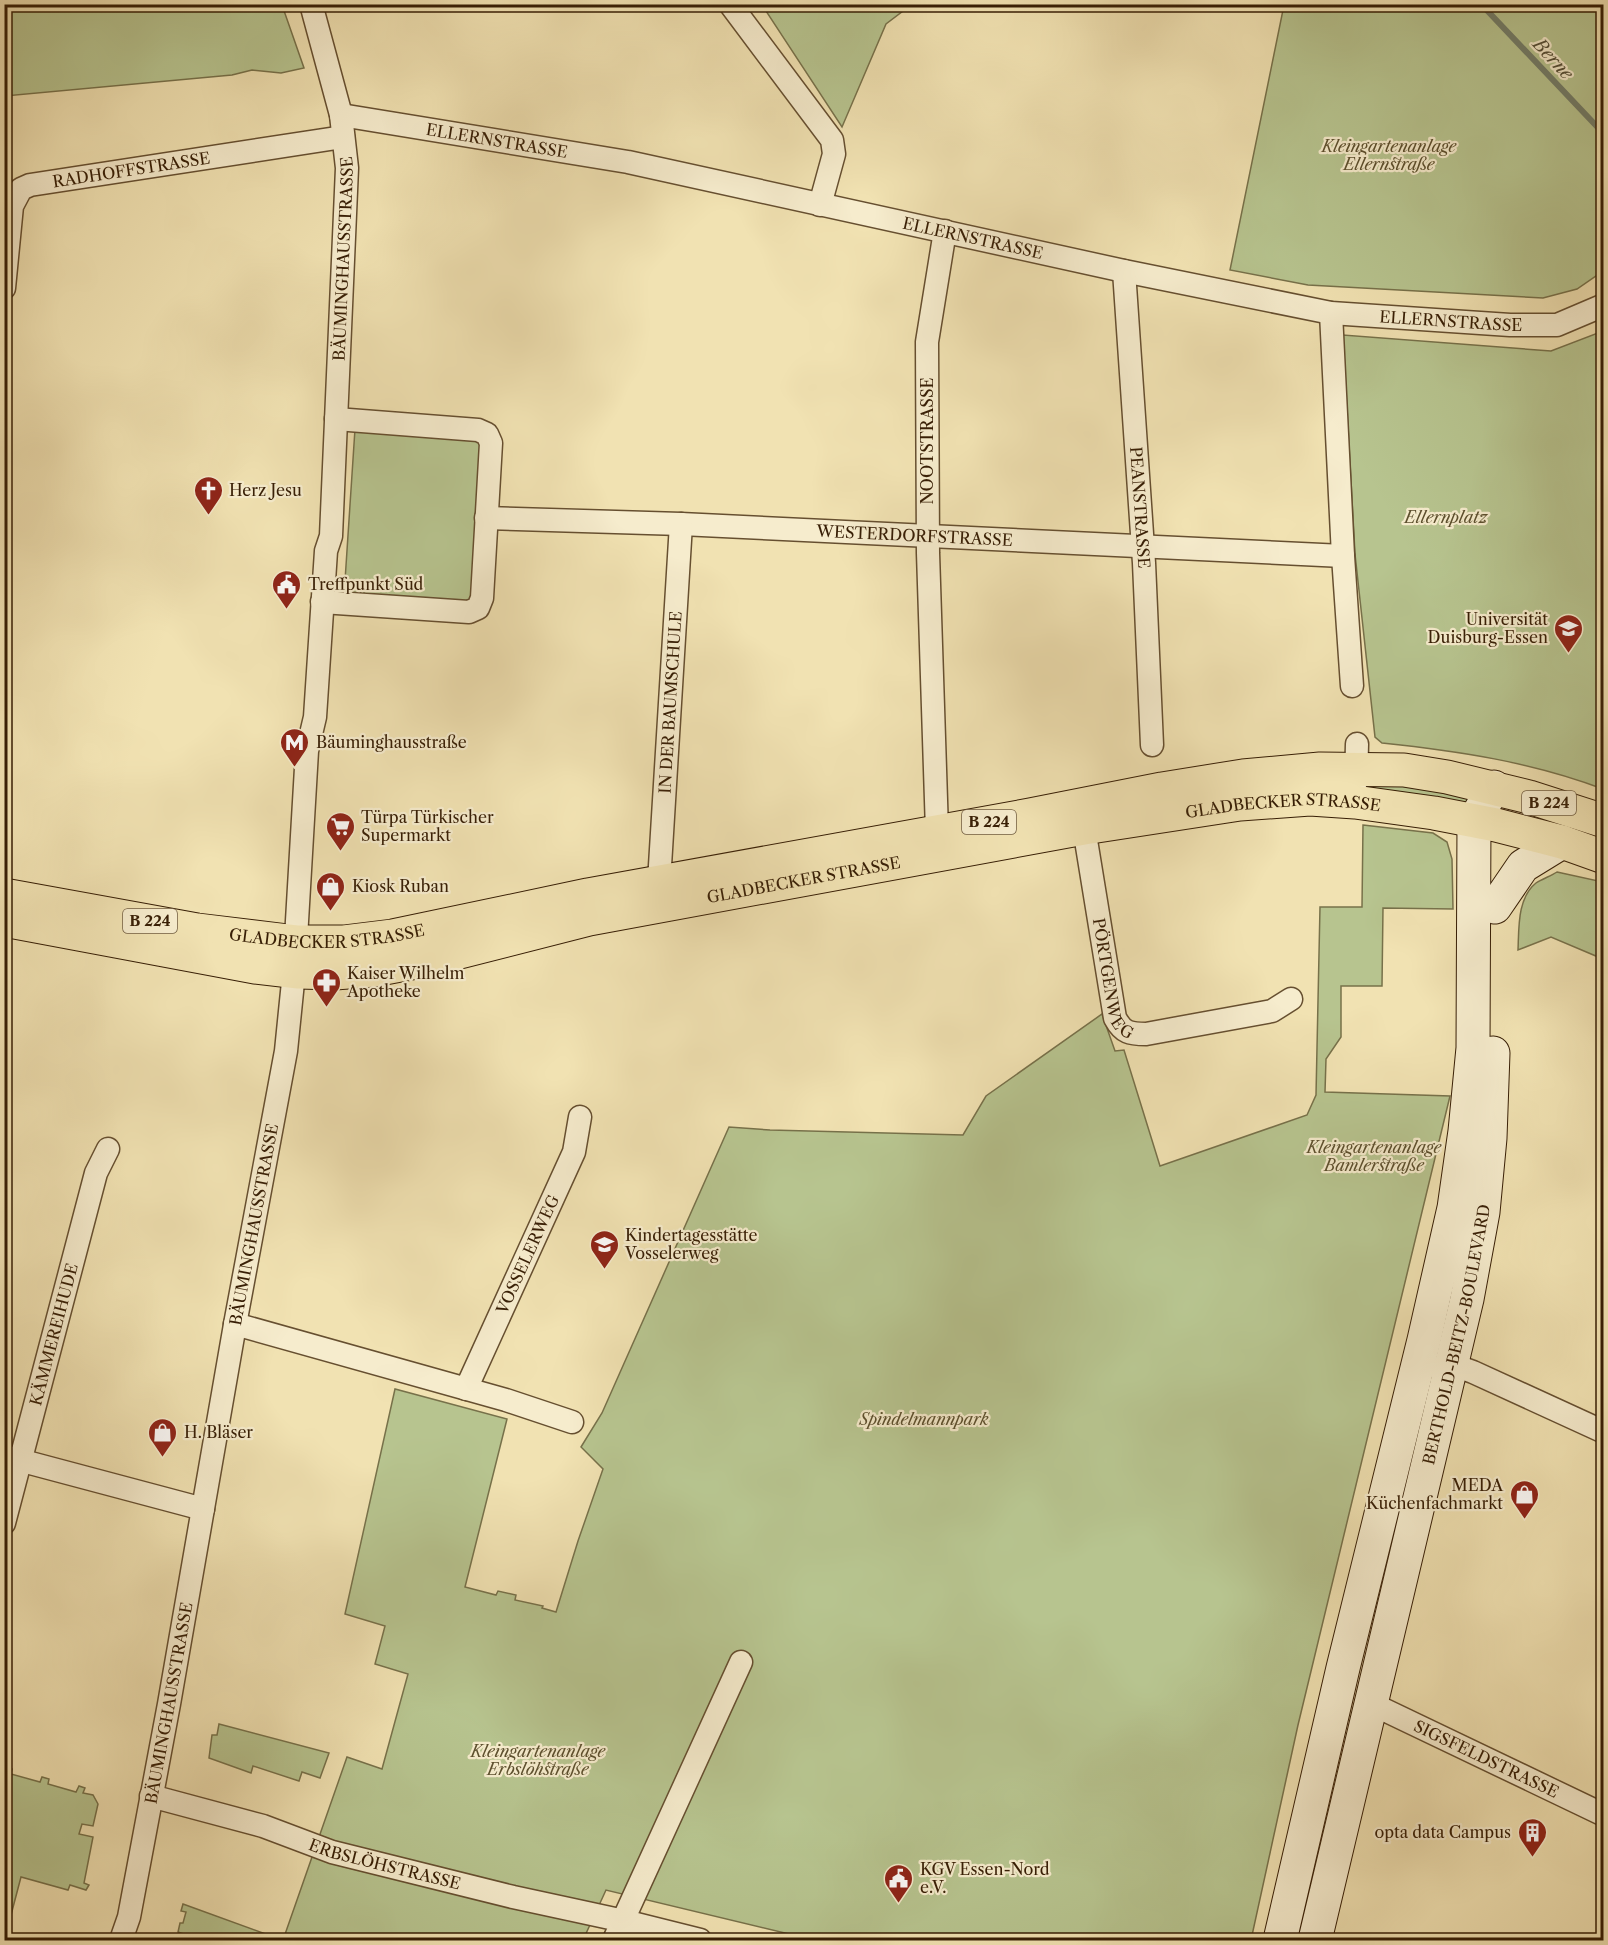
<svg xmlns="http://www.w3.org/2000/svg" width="1608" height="1945" viewBox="0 0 1608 1945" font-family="'Libre Caslon Text',serif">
<rect width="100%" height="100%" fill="#f1e2b2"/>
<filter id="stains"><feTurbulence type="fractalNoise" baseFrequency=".00333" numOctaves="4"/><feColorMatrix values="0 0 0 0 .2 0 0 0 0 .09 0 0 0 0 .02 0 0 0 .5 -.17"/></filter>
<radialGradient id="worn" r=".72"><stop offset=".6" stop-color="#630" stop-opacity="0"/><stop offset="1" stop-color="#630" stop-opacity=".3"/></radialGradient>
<!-- green -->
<g fill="#b7c48f" stroke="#77714a" stroke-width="1.5">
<path d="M 4,5 L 282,5 L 304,68 L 281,73 L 252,70 L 232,75 L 5,96 Z"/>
<path d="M 762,5 L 911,5 L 886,24 L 842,127 Z"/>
<path d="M 1284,5 L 1603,5 L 1603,271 L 1577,289 L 1543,298 L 1308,285 L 1230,270 Z"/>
<path d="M 1603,331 L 1603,789 C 1532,762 1458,751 1382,743 L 1375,737 L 1355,554 L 1343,335 L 1551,351 Z"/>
<path d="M 355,429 L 476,437 L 485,447 L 474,597 L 466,604 L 344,596 Z"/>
<path d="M 1371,780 L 1466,792 L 1478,809 L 1390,797 L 1373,787 Z"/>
<path d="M 1363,825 L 1433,833 L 1447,842 L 1452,859 L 1453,909 L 1383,908 L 1382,986 L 1341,986 L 1341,1037 L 1326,1059 L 1325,1092 L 1450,1096 L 1298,1725 L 1251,1940 L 814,1940 L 606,1890 L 583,1940 L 283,1940 L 347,1757 L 382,1769 L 408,1674 L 375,1664 L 385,1626 L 345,1614 L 395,1389 L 507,1419 L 465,1587 L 496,1595 L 498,1591 L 516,1595 L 515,1600 L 543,1606 L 542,1608 L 556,1612 L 578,1541 L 603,1469 L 581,1447 L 602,1413 L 729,1127 L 770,1130 L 963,1135 L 986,1096 L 1102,1014 L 1115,1051 L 1124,1050 L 1160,1166 L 1307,1115 L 1316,1095 L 1320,907 L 1362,907 Z"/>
<path d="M 1557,872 L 1603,882 L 1603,959 L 1551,937 L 1518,950 C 1519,929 1517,898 1536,883 C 1542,879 1551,876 1557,872 Z"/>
<path d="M 219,1724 L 329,1753 L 320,1778 L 302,1772 L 299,1781 L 253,1766 L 251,1773 L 209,1758 L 212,1735 L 217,1735 Z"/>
<path d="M 5,1767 L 12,1769 L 11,1774 L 40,1782 L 42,1777 L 49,1779 L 48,1784 L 76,1792 L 79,1786 L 85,1788 L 83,1793 L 93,1795 L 98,1804 L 93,1826 L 82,1824 L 79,1834 L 93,1837 L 84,1883 L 89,1885 L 86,1890 L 70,1885 L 68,1890 L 21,1877 L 11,1915 L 4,1913 Z"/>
<path d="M 183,1904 L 282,1940 L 195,1940 L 195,1938 L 178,1932 L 180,1923 L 183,1923 L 186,1912 L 181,1911 Z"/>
</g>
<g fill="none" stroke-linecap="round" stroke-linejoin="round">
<!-- stream -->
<path stroke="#737e6a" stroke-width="6" d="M 1481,4 L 1604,134"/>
<defs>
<g id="minor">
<path d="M 730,4 L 832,140 L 834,154 L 820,205"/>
<path id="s1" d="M 341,115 L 628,162 L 1124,271 L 1331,313 L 1510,325 L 1557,325 L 1604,305"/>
<path id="s2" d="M 1124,271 L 1144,563 L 1152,745"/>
<path id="s3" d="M 4,288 L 12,206 L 21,189 L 30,185 L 343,137"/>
<path d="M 1331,313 L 1343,556 L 1352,686"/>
<path id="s4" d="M 486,518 L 681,524 L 1343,556"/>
<path d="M 322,602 L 469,612 L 478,608 L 482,598 L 491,443 L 487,434 L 478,430 L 336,419"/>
<path d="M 1356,782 L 1357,744"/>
<path id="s5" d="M 1084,828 L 1115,1018 C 1123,1033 1130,1034 1146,1034 L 1272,1011 L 1291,999"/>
<path d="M 937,831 L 928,553 L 927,342 L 945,231"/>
<path id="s6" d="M 659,882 L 681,524"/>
<path d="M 235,1324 L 506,1400 L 572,1422"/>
<path d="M 1439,1368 L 1451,1364 L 1473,1372 L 1604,1432"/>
<path id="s7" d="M 466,1389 L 574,1152 L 580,1117"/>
<path d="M 4,1456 L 203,1509"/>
<path id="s8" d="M 4,1523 L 96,1173 L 108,1149"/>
<path id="s9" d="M 1370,1703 L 1604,1815"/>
<path id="s10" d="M 151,1796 L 263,1826 L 332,1852 L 513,1897 L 624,1921 L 700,1940"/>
<path id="s11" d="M 121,1940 L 129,1917 L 169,1704 L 236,1319 L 286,1051 L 294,972 L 307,751 L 315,717 L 326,551 L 331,536 L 347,168 L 341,115 L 311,4"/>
<path d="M 614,1940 L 741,1662"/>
</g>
<g id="secondary">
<path d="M 1495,907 L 1523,866 L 1562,842"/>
<path d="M 1280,1940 L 1343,1668 L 1424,1340 L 1454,1208 L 1465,1131 L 1473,1048 L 1474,821 L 1494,787"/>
<path id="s12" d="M 1315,1940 L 1467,1299 L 1483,1212 L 1490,1138 L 1493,1053"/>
</g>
<g id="primary">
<path id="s13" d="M 4,895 L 197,930 L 296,942 L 344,942 L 393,936 L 588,895 L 1030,815 L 1162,789 L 1243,776 L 1320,769 L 1404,770 L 1447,777 L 1529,797 L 1604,821"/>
<path id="s14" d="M 4,920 L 255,967 L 299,972 L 335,973 L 374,970 L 432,959 L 589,919 L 1084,828 L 1240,804 L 1310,799 L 1355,802 L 1434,813 L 1496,825 L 1562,842 L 1604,857"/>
</g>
</defs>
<!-- minor casing -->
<use href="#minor" stroke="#664f30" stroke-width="25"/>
<!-- secondary casing -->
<use href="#secondary" stroke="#371e05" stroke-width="35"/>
<!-- primary casing -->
<use href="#primary" stroke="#371e05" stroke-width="35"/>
<!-- minor -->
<use href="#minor" stroke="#f6eccd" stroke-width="22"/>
<!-- secondary -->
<use href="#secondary" stroke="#f6eccd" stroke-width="33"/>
<!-- primary -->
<use href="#primary" stroke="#f1e2b2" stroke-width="33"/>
</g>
<!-- icons -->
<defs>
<symbol id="church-pin" viewBox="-11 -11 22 30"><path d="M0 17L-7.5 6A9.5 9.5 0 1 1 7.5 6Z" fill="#8f2418" stroke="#f6eccd"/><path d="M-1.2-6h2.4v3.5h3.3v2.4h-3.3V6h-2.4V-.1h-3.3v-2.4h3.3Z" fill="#fff"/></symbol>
<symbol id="civic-pin" viewBox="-11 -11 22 30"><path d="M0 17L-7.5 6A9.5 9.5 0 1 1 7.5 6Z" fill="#8f2418" stroke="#f6eccd"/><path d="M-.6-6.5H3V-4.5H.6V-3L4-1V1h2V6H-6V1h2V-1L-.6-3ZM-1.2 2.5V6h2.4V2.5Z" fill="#fff"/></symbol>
<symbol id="university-pin" viewBox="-11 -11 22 30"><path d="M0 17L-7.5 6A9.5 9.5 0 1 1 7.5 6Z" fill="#8f2418" stroke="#f6eccd"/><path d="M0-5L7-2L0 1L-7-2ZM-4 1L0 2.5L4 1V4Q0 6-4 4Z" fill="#fff"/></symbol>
<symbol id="metro-pin" viewBox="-11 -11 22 30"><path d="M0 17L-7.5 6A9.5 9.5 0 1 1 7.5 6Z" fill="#8f2418" stroke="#f6eccd"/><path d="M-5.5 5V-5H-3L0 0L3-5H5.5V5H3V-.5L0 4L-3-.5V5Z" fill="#fff"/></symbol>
<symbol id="supermarket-pin" viewBox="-11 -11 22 30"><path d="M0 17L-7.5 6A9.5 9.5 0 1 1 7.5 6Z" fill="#8f2418" stroke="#f6eccd"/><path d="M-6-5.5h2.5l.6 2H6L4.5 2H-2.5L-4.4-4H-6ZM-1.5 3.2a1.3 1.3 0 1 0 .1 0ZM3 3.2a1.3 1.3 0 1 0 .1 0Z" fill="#fff"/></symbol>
<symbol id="shop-pin" viewBox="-11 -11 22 30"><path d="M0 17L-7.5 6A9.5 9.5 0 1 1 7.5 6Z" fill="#8f2418" stroke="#f6eccd"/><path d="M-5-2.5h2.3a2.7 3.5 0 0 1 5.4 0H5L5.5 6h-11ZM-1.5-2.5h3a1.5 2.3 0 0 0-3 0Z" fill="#fff"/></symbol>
<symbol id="pharmacy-pin" viewBox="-11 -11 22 30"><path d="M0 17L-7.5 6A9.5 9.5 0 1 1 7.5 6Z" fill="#8f2418" stroke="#f6eccd"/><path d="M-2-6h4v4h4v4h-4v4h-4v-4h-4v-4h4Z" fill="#fff"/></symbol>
<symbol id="school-pin" viewBox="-11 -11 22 30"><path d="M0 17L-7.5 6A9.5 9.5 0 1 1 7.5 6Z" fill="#8f2418" stroke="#f6eccd"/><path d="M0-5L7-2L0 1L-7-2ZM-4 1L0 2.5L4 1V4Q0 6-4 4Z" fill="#fff"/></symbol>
<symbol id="building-pin" viewBox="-11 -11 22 30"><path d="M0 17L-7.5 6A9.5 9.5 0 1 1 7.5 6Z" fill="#8f2418" stroke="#f6eccd"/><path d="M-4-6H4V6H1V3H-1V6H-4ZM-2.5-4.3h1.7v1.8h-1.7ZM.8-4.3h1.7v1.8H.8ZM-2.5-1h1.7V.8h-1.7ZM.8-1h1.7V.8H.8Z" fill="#fff"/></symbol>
</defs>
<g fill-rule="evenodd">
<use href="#church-pin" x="192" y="474" width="33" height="45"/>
<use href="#civic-pin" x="270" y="568" width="33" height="45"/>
<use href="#university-pin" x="1552" y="612" width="33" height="45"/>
<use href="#metro-pin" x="278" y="726" width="33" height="45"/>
<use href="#supermarket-pin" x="324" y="810" width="33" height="45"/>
<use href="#shop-pin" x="314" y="870" width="33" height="45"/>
<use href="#pharmacy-pin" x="310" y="966" width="33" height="45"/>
<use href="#school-pin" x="588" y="1228" width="33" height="45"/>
<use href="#shop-pin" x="146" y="1416" width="33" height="45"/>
<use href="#shop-pin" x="1508" y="1478" width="33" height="45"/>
<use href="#building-pin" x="1516" y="1816" width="33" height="45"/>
<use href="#civic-pin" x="882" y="1862" width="33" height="45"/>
</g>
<g text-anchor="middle" stroke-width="4.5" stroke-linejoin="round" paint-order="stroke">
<!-- shield labels -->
<g fill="#f6eccd" stroke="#705c41" stroke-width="1.5">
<rect x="1522" y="791" width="54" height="24" rx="4.5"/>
<rect x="962" y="810" width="54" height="24" rx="4.5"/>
<rect x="123" y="909" width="54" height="24" rx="4.5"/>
</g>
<g font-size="15" font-weight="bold" fill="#371e05">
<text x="1549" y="808">B 224</text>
<text x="989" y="827">B 224</text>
<text x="150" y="926">B 224</text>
</g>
<!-- street labels -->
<g font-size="16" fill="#371e05" stroke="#f6eccd">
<text dy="6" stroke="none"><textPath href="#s1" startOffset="158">ELLERNSTRASSE</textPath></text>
<text dy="6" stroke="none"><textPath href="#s3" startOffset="214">RADHOFFSTRASSE</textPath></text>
<text dy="6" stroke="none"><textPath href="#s1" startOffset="644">ELLERNSTRASSE</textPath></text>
<text dy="6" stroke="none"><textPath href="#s11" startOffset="1700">BÄUMINGHAUSSTRASSE</textPath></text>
<text dy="6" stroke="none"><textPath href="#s1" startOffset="1130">ELLERNSTRASSE</textPath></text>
<text transform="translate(927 441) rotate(-90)" y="6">NOOTSTRASSE</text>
<text dy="6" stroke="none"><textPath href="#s2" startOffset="237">PEANSTRASSE</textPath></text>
<text dy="6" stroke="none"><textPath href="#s4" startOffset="429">WESTERDORFSTRASSE</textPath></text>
<text dy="6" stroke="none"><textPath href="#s6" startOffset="180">IN DER BAUMSCHULE</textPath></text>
<text dy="6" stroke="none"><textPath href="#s14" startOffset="1300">GLADBECKER STRASSE</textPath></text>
<text dy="6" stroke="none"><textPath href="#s14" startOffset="814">GLADBECKER STRASSE</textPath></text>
<text dy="6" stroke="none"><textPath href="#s13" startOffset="327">GLADBECKER STRASSE</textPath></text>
<text dy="6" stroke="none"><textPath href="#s5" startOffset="154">PÖRTGENWEG</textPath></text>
<text dy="6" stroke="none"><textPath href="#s11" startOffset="728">BÄUMINGHAUSSTRASSE</textPath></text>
<text dy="6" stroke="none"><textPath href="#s7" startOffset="148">VOSSELERWEG</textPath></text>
<text dy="6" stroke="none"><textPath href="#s12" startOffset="622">BERTHOLD-BEITZ-BOULEVARD</textPath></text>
<text dy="6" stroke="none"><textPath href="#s8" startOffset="195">KÄMMEREIHUDE</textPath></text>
<text dy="6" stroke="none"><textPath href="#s11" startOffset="242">BÄUMINGHAUSSTRASSE</textPath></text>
<text dy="6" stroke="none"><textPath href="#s9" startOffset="129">SIGSFELDSTRASSE</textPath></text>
<text dy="6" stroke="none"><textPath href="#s10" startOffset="244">ERBSLÖHSTRASSE</textPath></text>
</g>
<!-- park labels -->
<g font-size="16" font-style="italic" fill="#5d502e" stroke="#f6eccd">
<text x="1389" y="152">Kleingartenanlage<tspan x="1389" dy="18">Ellernstraße</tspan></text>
<text x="1446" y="523">Ellernplatz</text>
<text x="1374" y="1153">Kleingartenanlage<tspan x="1374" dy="18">Bamlerstraße</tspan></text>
<text x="924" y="1425">Spindelmannpark</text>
<text x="538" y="1757">Kleingartenanlage<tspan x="538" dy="18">Erbslöhstraße</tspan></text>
</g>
<!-- poi labels -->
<g font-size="16" fill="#371e05" stroke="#f6eccd" text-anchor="start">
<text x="229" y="496">Herz Jesu</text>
<text x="308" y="590">Treffpunkt Süd</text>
<text x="1548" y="625" text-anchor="end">Universität<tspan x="1548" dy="18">Duisburg-Essen</tspan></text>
<text x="316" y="748">Bäuminghausstraße</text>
<text x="361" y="823">Türpa Türkischer<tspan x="361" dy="18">Supermarkt</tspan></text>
<text x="352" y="892">Kiosk Ruban</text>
<text x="347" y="979">Kaiser Wilhelm<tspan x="347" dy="18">Apotheke</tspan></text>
<text x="625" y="1241">Kindertagesstätte<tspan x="625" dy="18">Vosselerweg</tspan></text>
<text x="184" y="1438">H. Bläser</text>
<text x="1503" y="1491" text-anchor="end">MEDA<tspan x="1503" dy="18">Küchenfachmarkt</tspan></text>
<text x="1511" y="1838" text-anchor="end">opta data Campus</text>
<text x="920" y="1875">KGV Essen-Nord<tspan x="920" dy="18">e.V.</tspan></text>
</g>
<!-- water labels -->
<g font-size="18" font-style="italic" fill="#554e37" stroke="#f6eccd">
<text transform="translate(1553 59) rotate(47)" y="6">Berne</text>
</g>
</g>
<!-- margin -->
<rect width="1608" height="1945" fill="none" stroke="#f1e2b2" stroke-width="24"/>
<rect x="6" y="6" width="1596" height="1933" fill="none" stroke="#371e05" stroke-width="3"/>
<rect x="12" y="12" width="1584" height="1921" fill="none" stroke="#371e05" stroke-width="1.5"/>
<rect width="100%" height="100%" filter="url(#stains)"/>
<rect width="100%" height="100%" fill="url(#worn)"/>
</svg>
